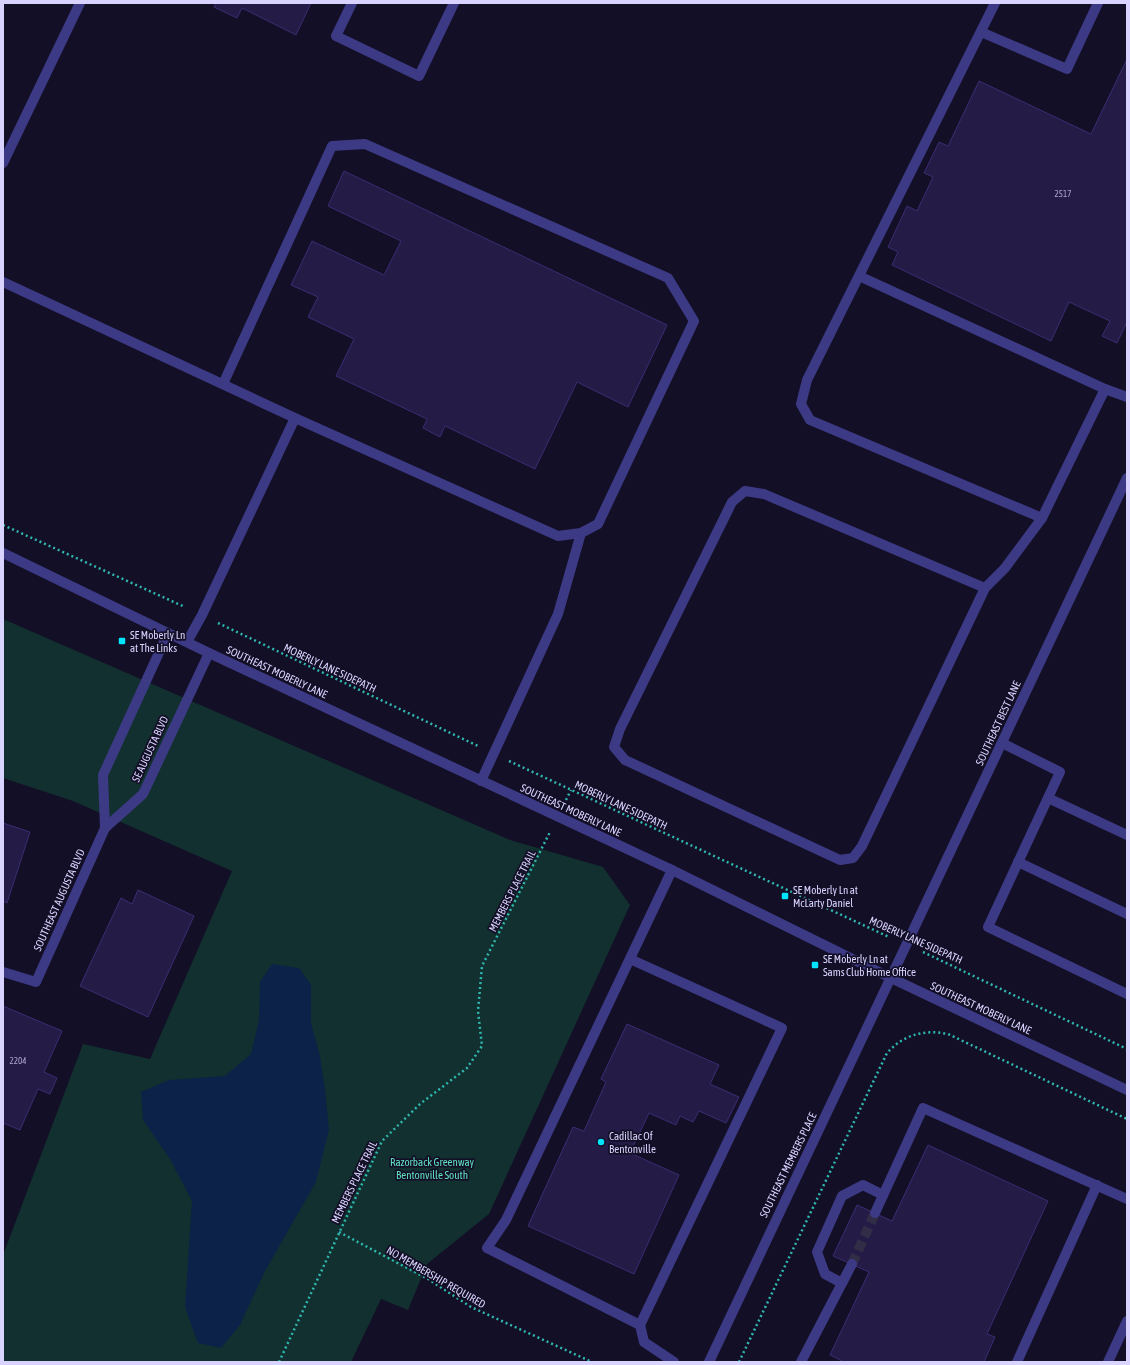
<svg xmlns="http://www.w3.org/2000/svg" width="1130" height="1365" viewBox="0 0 1130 1365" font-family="'Asap Condensed',sans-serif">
<rect width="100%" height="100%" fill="#130f26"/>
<!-- green -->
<path fill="#12302f" d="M 3,619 L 510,840 L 603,867 L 630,905 L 489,1214 L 427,1264 L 408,1310 L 381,1299 L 351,1362 L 3,1362 L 3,1255 L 83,1044 L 150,1059 L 232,871 L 73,801 L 3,778 Z"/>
<!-- water -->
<path fill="#0c2248" d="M 272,964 L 299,968 L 311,985 L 311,1023 L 320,1056 L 325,1089 L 329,1130 L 316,1182 L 265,1271 L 240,1325 L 221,1348 L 198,1343 L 185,1307 L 192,1201 L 170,1159 L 143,1120 L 141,1092 L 169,1080 L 225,1076 L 251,1054 L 259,1020 L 260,982 Z"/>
<!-- building -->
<g fill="#241b47" stroke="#3b2d73">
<path d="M 216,3 L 311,3 L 296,35 L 242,8 L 237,18 L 214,7 Z"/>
<path d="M 1127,59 L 1127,322 L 1117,343 L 1102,336 L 1110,321 L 1069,302 L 1051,341 L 892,265 L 898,252 L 888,247 L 907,206 L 917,211 L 933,177 L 924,173 L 939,142 L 948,146 L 979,81 L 1091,134 Z"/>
<path d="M 344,171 L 667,325 L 628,407 L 577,382 L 535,469 L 445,426 L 440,437 L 423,428 L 427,419 L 336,376 L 354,339 L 308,317 L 318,297 L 291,285 L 312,241 L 384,275 L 401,241 L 328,206 Z"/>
<path d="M 3,823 L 30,832 L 7,903 L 3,901 Z"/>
<path d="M 138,890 L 194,916 L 148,1017 L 80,986 L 121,898 L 132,904 Z"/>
<path d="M 3,1006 L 62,1031 L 44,1072 L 57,1078 L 50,1094 L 38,1089 L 20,1130 L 3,1123 Z"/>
<path d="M 627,1024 L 719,1065 L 710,1084 L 739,1097 L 726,1123 L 699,1111 L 693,1122 L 680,1116 L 676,1125 L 649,1113 L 630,1153 L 679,1175 L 634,1274 L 528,1226 L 573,1127 L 584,1131 L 606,1082 L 601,1079 Z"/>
<path d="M 928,1145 L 1048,1201 L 987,1334 L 995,1337 L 984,1362 L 844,1362 L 830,1355 L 869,1272 L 833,1256 L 857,1205 L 892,1221 Z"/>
</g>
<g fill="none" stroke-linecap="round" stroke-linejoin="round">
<!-- minor-tunnel -->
<path stroke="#312d47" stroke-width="10" stroke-dasharray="10 5" stroke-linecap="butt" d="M 852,1264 L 875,1213"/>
<!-- path -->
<g stroke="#2fb8b0" stroke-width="2.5" stroke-dasharray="2 3" stroke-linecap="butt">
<path d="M 3,525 L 185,607"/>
<path d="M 218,623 L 478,746"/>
<path d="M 509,761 L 889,937"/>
<path d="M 566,800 L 571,790"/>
<path d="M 923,952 L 1127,1049"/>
<path d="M 339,1232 L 428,1279 L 471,1307 L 592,1362"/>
<path d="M 279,1362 L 382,1141 L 420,1104 L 467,1068 L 482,1046 L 478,1011 L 482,966 L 550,832"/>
<path d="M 739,1362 L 887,1053 C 903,1035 924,1029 948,1034 L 1127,1119"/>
</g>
<!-- minor -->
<g stroke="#3d3a85" stroke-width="10">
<path d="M 352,3 L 336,36 L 419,76 L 454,3"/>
<path d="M 981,32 L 1067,69 L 1098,3"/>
<path d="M 3,163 L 80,3"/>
<path d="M 859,276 L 1105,389"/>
<path d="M 3,282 L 295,418 L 202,615 L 187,642"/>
<path d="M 223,384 L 332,146 L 365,144 L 668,278 L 694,321 L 598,524 L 581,533 L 558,536 L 295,418"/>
<path d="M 1042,518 L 1105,389 L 1127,397"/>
<path d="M 3,553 L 209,653 L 672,870 L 891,978 L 1127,1090"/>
<path d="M 985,588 L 764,494 L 745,491 L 732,502 L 620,729 L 614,747 L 625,760 L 840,860 L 853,858 L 862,846 L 985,588 L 1005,568 L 1042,518 L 810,420 L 801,404 L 807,380 L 995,3"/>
<path d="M 1002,743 L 1060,772 L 988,927 L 1127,994"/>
<path d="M 481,781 L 558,614 L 581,533"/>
<path d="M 1048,798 L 1127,835"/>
<path d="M 105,828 L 103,775 L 168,633"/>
<path d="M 1018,862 L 1127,914"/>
<path d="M 672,870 L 506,1220 L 487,1248 L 640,1325 L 644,1342 L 674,1362"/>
<path d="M 630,959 L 782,1028 L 640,1325"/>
<path d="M 3,972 L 36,982 L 105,828 L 143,794 L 209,653"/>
<path d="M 875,1213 L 923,1108 L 1127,1199"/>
<path d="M 842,1283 L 825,1274 L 817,1252 L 842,1196 L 863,1185 L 883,1195"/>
<path d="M 709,1362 L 1127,478"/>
<path d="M 801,1362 L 852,1264"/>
<path d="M 1017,1362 L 1097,1185"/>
<path d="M 1108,1362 L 1127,1321"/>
</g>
</g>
<!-- markers -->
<g fill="#00e5ff" stroke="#130f26" stroke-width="1.5">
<rect x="118" y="637" width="8" height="8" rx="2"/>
<rect x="781" y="892" width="8" height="8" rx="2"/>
<rect x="811" y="961" width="8" height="8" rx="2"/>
<circle cx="601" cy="1142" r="4"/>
</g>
<g text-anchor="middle" stroke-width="3.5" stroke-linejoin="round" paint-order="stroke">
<!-- number labels -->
<g font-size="9" fill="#aca6d1">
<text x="1063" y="197">2517</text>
<text x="18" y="1064">2204</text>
</g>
<!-- poi labels -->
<g font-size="11" fill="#d9d4ff" stroke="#130f26" text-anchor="start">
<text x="130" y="639">SE Moberly Ln<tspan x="130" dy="13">at The Links</tspan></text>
<text x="793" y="894">SE Moberly Ln at<tspan x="793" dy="13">McLarty Daniel</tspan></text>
<text x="823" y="963">SE Moberly Ln at<tspan x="823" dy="13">Sams Club Home Office</tspan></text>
<text x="609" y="1140">Cadillac Of<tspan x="609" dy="13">Bentonville</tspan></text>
</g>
<!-- street labels -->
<g font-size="11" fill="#d9d4ff" stroke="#130f26">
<text transform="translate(330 668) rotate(25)" y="4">MOBERLY LANE SIDEPATH</text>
<text transform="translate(277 672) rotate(25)" y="4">SOUTHEAST MOBERLY LANE</text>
<text transform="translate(998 723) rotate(-65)" y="4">SOUTHEAST BEST LANE</text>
<text transform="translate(150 749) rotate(-65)" y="4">SE AUGUSTA BLVD</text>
<text transform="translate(621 805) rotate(25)" y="4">MOBERLY LANE SIDEPATH</text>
<text transform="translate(571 810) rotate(25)" y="4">SOUTHEAST MOBERLY LANE</text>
<text transform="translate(512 891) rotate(-63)" y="4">MEMBERS PLACE TRAIL</text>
<text transform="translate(59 900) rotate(-66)" y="4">SOUTHEAST AUGUSTA BLVD</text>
<text transform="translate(916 940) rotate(24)" y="4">MOBERLY LANE SIDEPATH</text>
<text transform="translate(981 1008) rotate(25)" y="4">SOUTHEAST MOBERLY LANE</text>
<text transform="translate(788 1165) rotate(-64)" y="4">SOUTHEAST MEMBERS PLACE</text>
<text transform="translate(354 1182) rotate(-64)" y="4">MEMBERS PLACE TRAIL</text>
<text transform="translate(436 1277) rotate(30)" y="4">NO MEMBERSHIP REQUIRED</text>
</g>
<!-- park labels -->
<g font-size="11" fill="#5fe0c0" stroke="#130f26">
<text x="432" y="1166">Razorback Greenway<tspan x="432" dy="13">Bentonville South</tspan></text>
</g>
</g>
<!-- border -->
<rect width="1130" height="1365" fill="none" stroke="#d9d4ff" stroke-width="8"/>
</svg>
